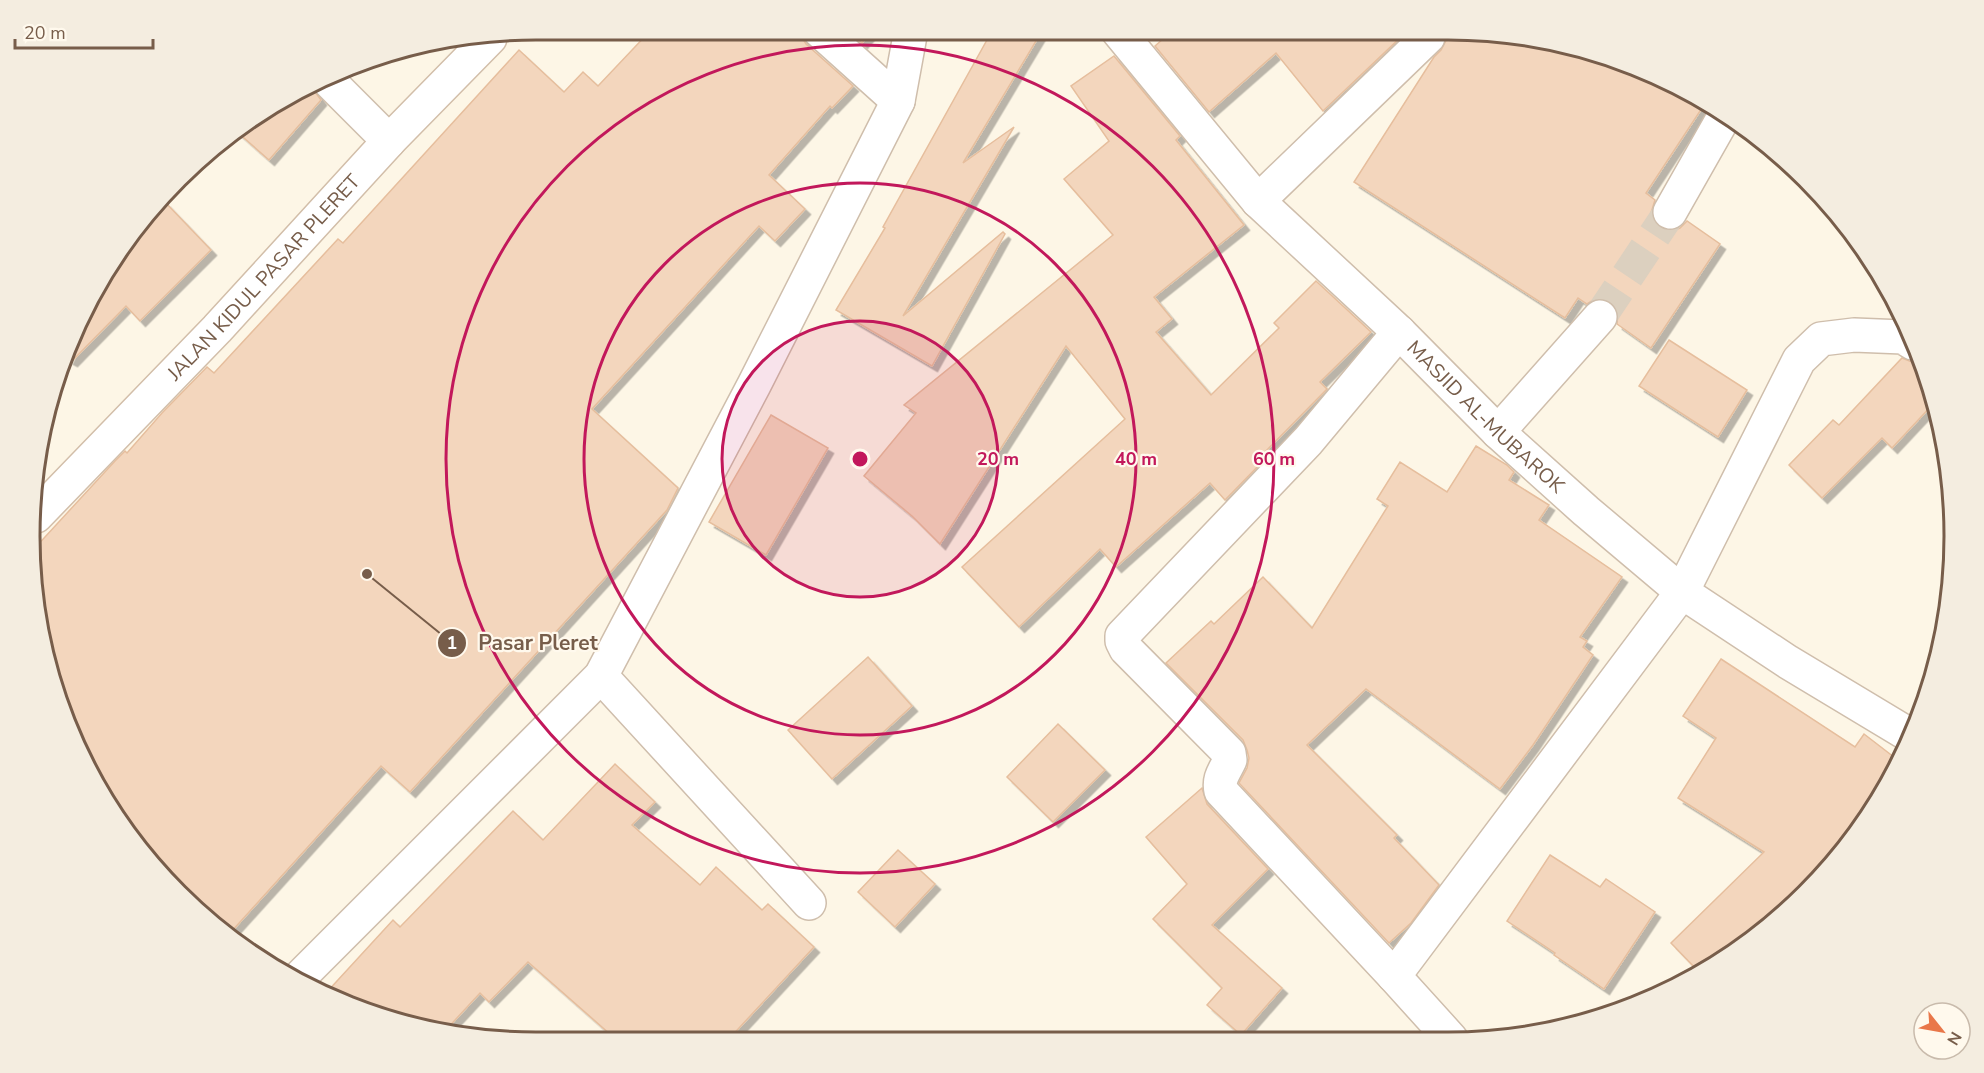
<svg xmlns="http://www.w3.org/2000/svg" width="1984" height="1073" viewBox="0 0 1984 1073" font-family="'Nunito Sans',sans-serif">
<defs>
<filter id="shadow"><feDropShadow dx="5.5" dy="5.5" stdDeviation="0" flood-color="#0004"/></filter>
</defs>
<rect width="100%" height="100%" fill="#fdf6e6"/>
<!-- building -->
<g fill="#f3d6bd" stroke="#e6be9d" stroke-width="1.5" filter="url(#shadow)">
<path d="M 651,30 L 801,30 L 801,36 L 806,44 L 853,86 L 832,108 L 830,106 L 769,175 L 805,209 L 775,241 L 759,226 L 592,409 L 678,488 L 667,510 L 410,792 L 381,766 L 231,932 L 156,871 L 69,731 L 31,570 L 33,550 L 115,461 L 125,451 L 127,453 L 162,413 L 207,367 L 214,373 L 338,239 L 343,243 L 519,50 L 564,92 L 583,72 L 598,86 Z"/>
<path d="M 847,30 L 873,30 L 862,43 Z"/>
<path d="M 992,31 L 1042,31 L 963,163 L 1014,127 L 903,316 L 1003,232 L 1005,234 L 932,366 L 836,310 L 885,228 L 883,227 Z"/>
<path d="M 1172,31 L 1405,31 L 1404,34 L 1323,111 L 1276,53 L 1209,112 L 1155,46 Z"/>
<path d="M 1451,31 L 1480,31 L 1579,47 L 1700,98 L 1706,102 L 1646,193 L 1655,200 L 1651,213 L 1654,221 L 1660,228 L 1671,231 L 1680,228 L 1687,221 L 1720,244 L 1651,348 L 1617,324 L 1618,312 L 1612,303 L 1603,299 L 1595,299 L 1587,304 L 1578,298 L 1565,318 L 1354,182 L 1434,57 L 1441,50 Z"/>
<path d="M 1114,56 L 1180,136 L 1176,140 L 1244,225 L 1154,297 L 1172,319 L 1156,332 L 1211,395 L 1279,328 L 1274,323 L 1316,281 L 1371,332 L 1320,382 L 1327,389 L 1263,454 L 1266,458 L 1225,500 L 1210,483 L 1116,567 L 1100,549 L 1019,627 L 962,567 L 1125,419 L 1066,346 L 940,544 L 912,516 L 864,476 L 916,413 L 904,405 L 1113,235 L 1064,179 L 1109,141 L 1071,86 Z"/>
<path d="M 313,89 L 321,100 L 269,160 L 236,131 Z"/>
<path d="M 165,202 L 211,250 L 140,321 L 126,306 L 72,361 L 68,359 L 115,255 Z"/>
<path d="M 1669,340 L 1747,390 L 1718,437 L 1639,386 Z"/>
<path d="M 1902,358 L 1912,362 L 1920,360 L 1935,402 L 1892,448 L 1882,438 L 1822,498 L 1789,465 L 1833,420 L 1839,425 Z"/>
<path d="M 771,415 L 828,448 L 766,555 L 709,522 Z"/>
<path d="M 1476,446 L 1507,465 L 1514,472 L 1509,480 L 1549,505 L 1539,520 L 1622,577 L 1580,637 L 1587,641 L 1583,647 L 1593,655 L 1533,745 L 1500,789 L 1366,689 L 1307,745 L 1397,835 L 1394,838 L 1439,885 L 1411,923 L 1389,943 L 1239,783 L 1247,768 L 1249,758 L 1247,750 L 1243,740 L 1166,663 L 1211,621 L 1214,624 L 1263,577 L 1312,628 L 1388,506 L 1377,499 L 1400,462 L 1447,492 Z"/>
<path d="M 868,657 L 912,706 L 832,779 L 788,730 Z"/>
<path d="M 1721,659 L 1855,747 L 1864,734 L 1899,761 L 1886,789 L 1828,871 L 1729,957 L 1699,972 L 1671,943 L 1764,852 L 1678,798 L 1716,738 L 1683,716 Z"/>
<path d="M 1058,724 L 1105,770 L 1053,822 L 1007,777 Z"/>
<path d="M 615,764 L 655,802 L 632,825 L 700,885 L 716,867 L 762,910 L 768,904 L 814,947 L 727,1041 L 619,1042 L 528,962 L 489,1002 L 480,993 L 444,1032 L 405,1026 L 326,993 L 393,920 L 400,927 L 513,811 L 543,840 Z"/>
<path d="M 1202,788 L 1207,804 L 1268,869 L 1212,925 L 1282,988 L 1241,1035 L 1207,1005 L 1222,988 L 1153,919 L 1187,884 L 1146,837 Z"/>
<path d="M 898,850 L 935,884 L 895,927 L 858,892 Z"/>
<path d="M 1550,855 L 1600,887 L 1606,879 L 1655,912 L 1604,989 L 1554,955 L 1555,953 L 1507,921 Z"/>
</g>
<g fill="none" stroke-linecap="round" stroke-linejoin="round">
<!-- street-tunnel -->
<path stroke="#dcd0bf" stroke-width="33" stroke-dasharray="33 16" stroke-linecap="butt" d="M 1600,317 L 1670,212"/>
<defs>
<g id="street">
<path d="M 819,30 L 898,101"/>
<path id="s1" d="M 1118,31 L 1258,201 L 1399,332 L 1498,432 L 1586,511 L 1682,592 L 1788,662 L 1911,736"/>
<path d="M 329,81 L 389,141"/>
<path d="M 1258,201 L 1428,37 L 1423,31"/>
<path d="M 1670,212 L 1725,115"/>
<path d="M 1498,432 L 1600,317"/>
<path d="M 601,676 L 809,903"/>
<path d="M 1394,976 L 1221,791 C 1218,778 1225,771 1230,760 L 1229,753 L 1126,649 L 1122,641 L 1122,636 L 1308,441 L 1399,332"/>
<path d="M 296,981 L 601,676 L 754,385 L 898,101 L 911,30"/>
<path d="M 1451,1039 L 1394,976 L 1682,592 L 1799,360 L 1821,339 L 1854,335 L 1903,337 L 1913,343"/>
</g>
<g id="secondary">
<path id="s2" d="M 36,516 L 217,329 L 389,141 L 490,38"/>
</g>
</defs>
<!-- street casing -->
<use href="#street" stroke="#cfbeac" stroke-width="36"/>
<!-- secondary casing -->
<use href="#secondary" stroke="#d2bea9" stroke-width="36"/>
<!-- street -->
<use href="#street" stroke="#fff" stroke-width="33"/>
<!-- secondary -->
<use href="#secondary" stroke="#fff" stroke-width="33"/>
</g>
<!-- distance rings -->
<circle cx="860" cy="459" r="138" fill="#c2185b" fill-opacity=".12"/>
<g fill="none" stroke="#c2185b" stroke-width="3">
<circle cx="860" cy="459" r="138"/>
<circle cx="860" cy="459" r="276"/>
<circle cx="860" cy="459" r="414"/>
</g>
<g text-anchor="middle" stroke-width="4.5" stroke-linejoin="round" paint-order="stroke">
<!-- street labels -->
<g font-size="20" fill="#775d4a" stroke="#fff9ed">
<text dy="7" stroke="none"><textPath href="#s2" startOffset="330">JALAN KIDUL PASAR PLERET</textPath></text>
<text dy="7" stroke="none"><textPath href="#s1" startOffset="534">MASJID AL-MUBAROK</textPath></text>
</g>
</g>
<!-- crop -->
<path d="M0 0H1984V1073H0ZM536 40H1448A496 496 0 0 1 1944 536V536A496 496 0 0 1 1448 1032H536A496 496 0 0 1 40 536V536A496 496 0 0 1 536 40Z" fill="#f4ede0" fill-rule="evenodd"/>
<path fill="none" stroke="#775d4a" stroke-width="3" d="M536 40H1448A496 496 0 0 1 1944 536V536A496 496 0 0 1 1448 1032H536A496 496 0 0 1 40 536V536A496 496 0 0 1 536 40Z"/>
<circle cx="860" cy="459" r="9" fill="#c2185b" stroke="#fff9ed" stroke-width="3"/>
<g font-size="18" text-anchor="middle" font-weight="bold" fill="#c2185b" stroke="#fff9ed" stroke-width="4.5" stroke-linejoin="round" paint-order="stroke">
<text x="998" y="465">20 m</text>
<text x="1136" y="465">40 m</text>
<text x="1274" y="465">60 m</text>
</g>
<!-- callouts -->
<path fill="none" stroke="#775d4a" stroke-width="2" d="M367 574L452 643"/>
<g fill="#775d4a" stroke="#fff9ed" stroke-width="2">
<circle cx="367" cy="574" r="6"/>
<circle cx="452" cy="643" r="15"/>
</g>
<g font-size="18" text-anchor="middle" font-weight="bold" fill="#fff">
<text x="452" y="649">1</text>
</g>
<g font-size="21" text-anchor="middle" font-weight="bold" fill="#775d4a" stroke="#fff9ed" stroke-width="4.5" stroke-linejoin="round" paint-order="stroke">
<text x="538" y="650">Pasar Pleret</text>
</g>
<!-- north arrow -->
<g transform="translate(1942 1031) rotate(121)"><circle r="28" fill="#fff9ed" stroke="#c9bbac" stroke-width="1.5"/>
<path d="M0-4.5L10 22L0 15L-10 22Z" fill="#e97749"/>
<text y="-9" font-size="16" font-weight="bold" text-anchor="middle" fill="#775d4a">N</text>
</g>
<!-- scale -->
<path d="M15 39v9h138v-9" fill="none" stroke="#775d4a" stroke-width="3"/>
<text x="24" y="39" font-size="18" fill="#775d4a" stroke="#fff9ed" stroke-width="4.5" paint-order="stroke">20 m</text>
</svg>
